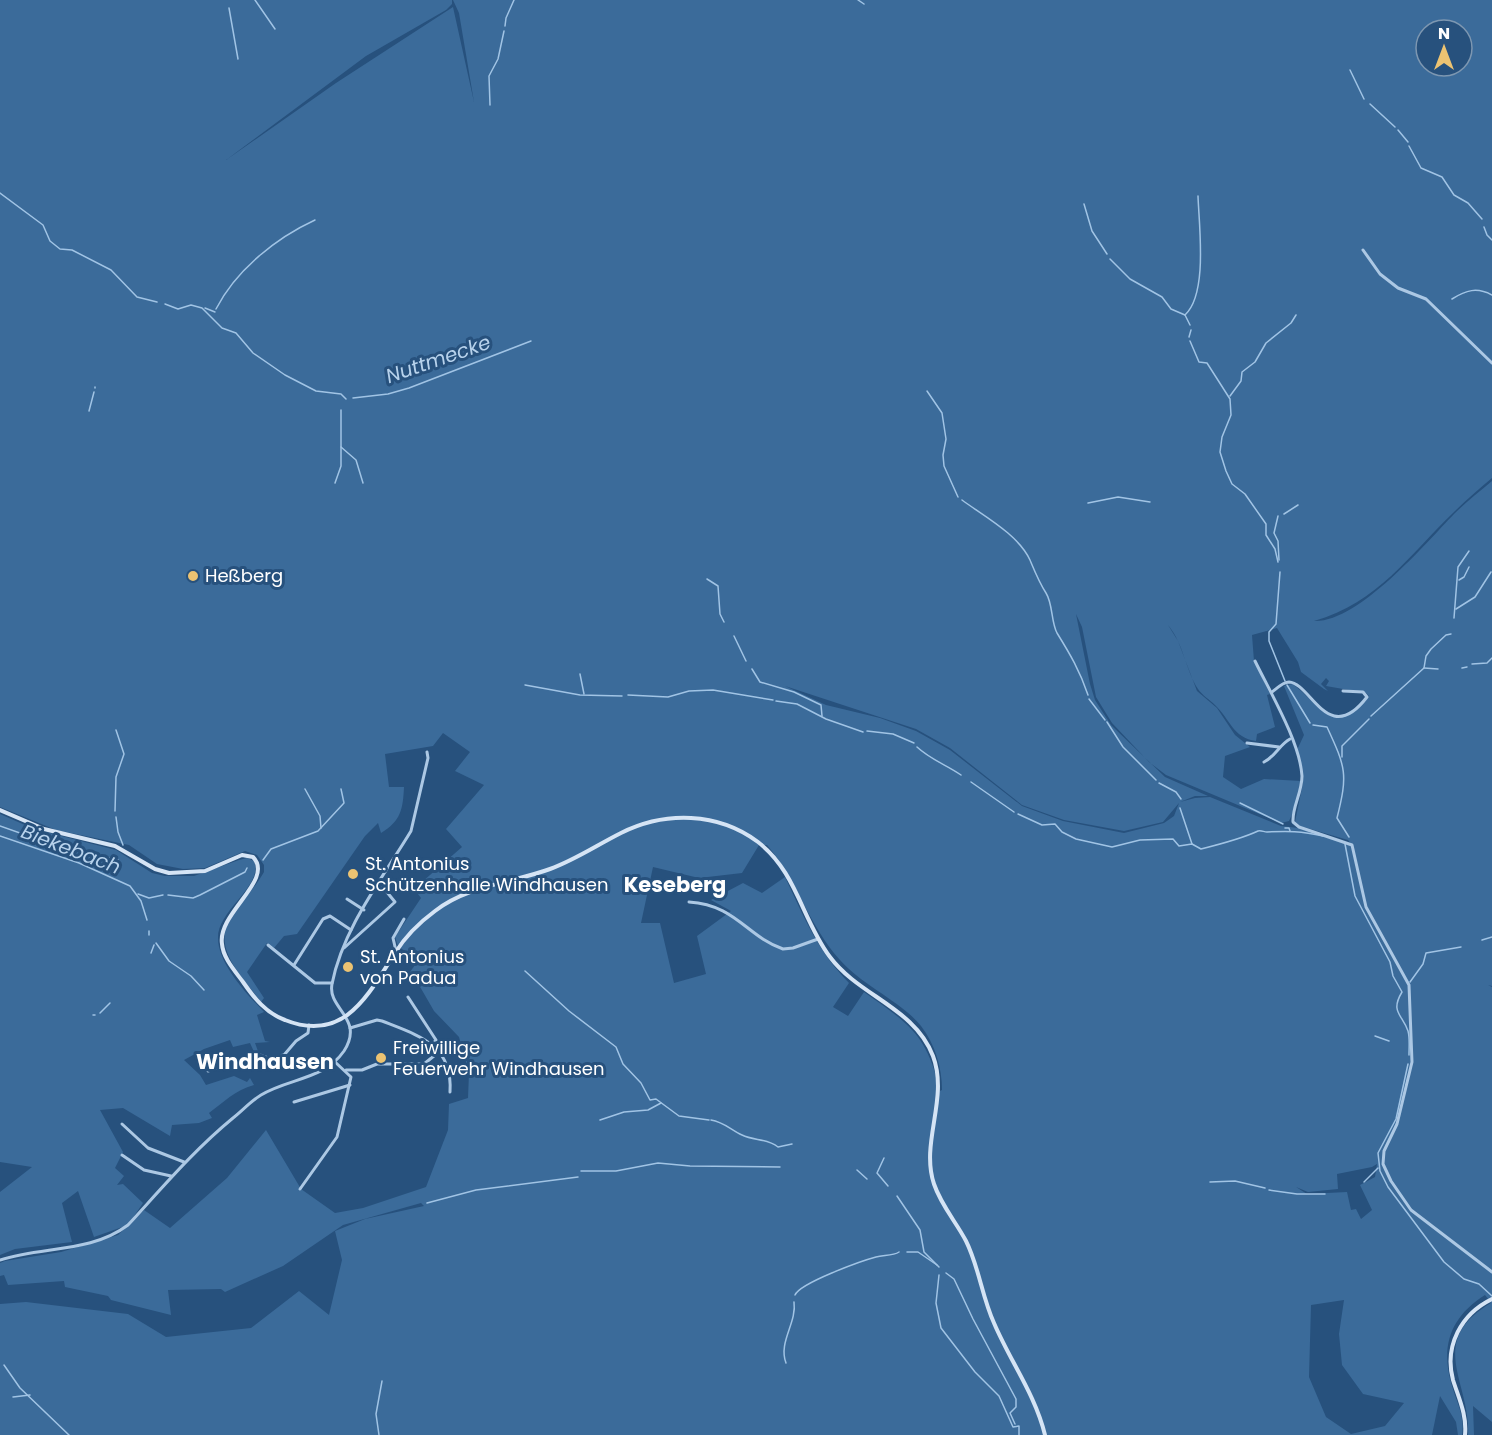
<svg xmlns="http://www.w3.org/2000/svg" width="1492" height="1435" viewBox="0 0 1492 1435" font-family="Poppins,sans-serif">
<rect width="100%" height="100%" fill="#27517d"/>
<!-- green -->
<g fill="#3b6b9a" fill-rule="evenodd">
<path d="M 0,0 L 452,0 L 452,4 L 446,10 L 366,56 L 226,160 L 336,83 L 453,7 L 474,102 L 459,13 L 453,0 L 1492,0 L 1492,478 C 1479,489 1466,500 1454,512 C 1408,556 1379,602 1314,621 C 1358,623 1425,544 1454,514 C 1466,502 1479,492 1492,481 L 1492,986 L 1488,985 L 1492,987 L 1492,1422 L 1473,1406 L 1474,1435 L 1468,1435 C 1471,1382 1425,1342 1491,1303 L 1485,1295 C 1450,1317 1440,1347 1452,1386 C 1457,1403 1465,1416 1462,1435 L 1458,1435 L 1456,1422 L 1440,1396 L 1432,1435 L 0,1435 L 0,1304 L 26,1302 L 128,1314 L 166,1337 L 251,1328 L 299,1291 L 329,1315 L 342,1260 L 335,1231 L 365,1219 L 424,1206 L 421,1203 L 343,1225 L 283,1266 L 225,1292 L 221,1289 L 168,1290 L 171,1315 L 111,1300 L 108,1296 L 65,1287 L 64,1281 L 8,1285 L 4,1275 L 0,1276 L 0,1263 L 5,1261 L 61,1252 L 118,1235 L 144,1210 L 170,1228 L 227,1178 L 266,1130 L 301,1189 L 335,1213 L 363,1208 L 426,1187 L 448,1130 L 449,1104 L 468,1098 L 469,1073 L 459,1037 L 434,1011 L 419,985 L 420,981 L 410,972 L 418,961 L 398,946 L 395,937 L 421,898 L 414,889 L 462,847 L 446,829 L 484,785 L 455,771 L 470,752 L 443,733 L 433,746 L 385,754 L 389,787 L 404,787 C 403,809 401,821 381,833 L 378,823 L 365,836 L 297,934 L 284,936 L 274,948 L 267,943 L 247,972 L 264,998 L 261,1002 C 245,980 214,951 228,923 C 237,905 254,890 264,872 L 264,865 L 257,855 L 245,851 L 205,868 L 183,869 L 157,864 L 129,845 L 56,830 L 0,807 ZM 1426,30 L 1462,30 L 1462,66 L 1426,66 ZM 1076,614 L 1082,627 L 1096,697 L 1112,723 L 1149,762 L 1166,775 L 1281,823 L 1289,821 L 1298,802 L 1301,781 L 1264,779 L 1241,789 L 1223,777 L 1225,756 L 1250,747 L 1235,735 L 1217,708 L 1197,691 L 1178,641 L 1168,625 C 1184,644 1185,669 1198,689 C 1202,695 1210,700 1215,705 C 1230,719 1233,738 1256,741 L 1257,734 L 1275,727 L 1267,695 L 1270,694 L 1254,661 L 1252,635 L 1277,628 L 1298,662 L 1301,672 L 1324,689 L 1328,691 L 1321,684 L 1326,678 L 1329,681 L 1326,686 L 1366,693 L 1369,696 C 1364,703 1358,707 1351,711 C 1326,728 1310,694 1292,684 L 1284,686 L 1304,735 L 1297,750 L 1303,770 L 1303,783 L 1295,822 L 1300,826 L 1348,840 L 1351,844 L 1298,828 L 1281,826 L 1210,797 L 1195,798 L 1180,802 L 1195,796 L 1208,796 L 1165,777 L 1111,725 L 1095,700 L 1090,684 ZM 785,686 L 916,729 L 950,748 L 1022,805 L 1064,820 L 1124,831 L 1163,822 L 1179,803 L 1174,816 L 1164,823 L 1124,833 L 1063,821 L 1022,806 L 950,750 L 916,731 L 880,718 L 826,705 ZM 759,845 L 767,845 C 797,880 809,926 840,960 C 863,986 902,1002 921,1026 C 935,1044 942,1068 942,1090 L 940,1091 C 927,1034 909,1024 864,992 L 848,1016 L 833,1007 L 849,983 C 817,950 804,917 785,877 L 762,893 L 743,883 L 711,900 L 731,911 L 697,936 L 706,974 L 674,983 L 660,923 L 641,923 L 653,867 L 699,878 L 742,873 ZM 1377,1164 L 1375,1177 L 1360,1185 L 1372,1210 L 1361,1219 L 1356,1209 L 1351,1210 L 1347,1192 L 1307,1194 L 1296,1187 L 1308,1192 L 1338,1189 L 1337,1174 L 1372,1167 ZM 1344,1300 L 1339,1334 L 1342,1365 L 1363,1394 L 1404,1403 L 1385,1426 L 1351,1434 L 1326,1417 L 1309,1377 L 1311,1305 Z"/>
<path d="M 0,814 L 34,829 L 116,850 L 152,873 L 165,876 L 194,876 L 239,860 L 247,858 L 254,861 C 264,886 218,909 218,938 C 218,964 247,994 264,1012 L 257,1015 L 265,1041 L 270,1042 L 255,1043 L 259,1054 L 255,1054 L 250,1043 L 233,1047 L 230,1040 L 204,1049 L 184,1060 L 200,1075 L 206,1085 L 234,1076 L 247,1082 L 250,1078 L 254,1085 C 235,1090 224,1102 209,1113 L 212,1118 L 199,1123 L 172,1125 L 170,1136 L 123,1108 L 100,1110 L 123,1152 L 115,1168 L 124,1176 L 117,1185 L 123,1184 L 143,1203 L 128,1225 L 94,1237 L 78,1191 L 62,1203 L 72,1242 L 15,1249 L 0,1255 L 0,1192 L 32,1167 L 0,1162 Z"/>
</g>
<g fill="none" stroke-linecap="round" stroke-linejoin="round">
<!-- stream -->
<g stroke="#a1c4e5" stroke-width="1.5">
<path d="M 255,0 L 275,29"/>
<path d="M 858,0 L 864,4"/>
<path d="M 229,8 L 238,59"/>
<path d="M 505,26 L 506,18 L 514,0"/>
<path d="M 1350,70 L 1364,99"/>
<path d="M 1370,104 L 1395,127"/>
<path d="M 490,105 L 489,76 L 498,59 L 504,31"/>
<path d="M 1398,130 L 1408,142"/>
<path d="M 1409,146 L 1421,168 L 1442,177 L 1454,195 L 1468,203 L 1482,219"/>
<path d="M 0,193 L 43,225 L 50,241 L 60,249 L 72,250 L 111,270 L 137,297 L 157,302"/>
<path d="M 1084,204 L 1092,231 L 1107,254"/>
<path d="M 1484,227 L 1487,235 L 1492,240"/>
<path d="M 1110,259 L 1130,279 L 1162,297 L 1171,309 L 1185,315 L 1190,325"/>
<path d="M 1452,299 C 1466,290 1477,287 1492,295"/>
<path d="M 165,304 L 178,309 L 191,305 L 202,308 L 222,328 L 236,333 L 253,353 L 285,375 L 316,391 L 341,394 L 346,399"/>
<path d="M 205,308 L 215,312"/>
<path d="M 216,309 C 236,270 276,238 315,220"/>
<path d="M 1185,315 C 1208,294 1199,226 1198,196"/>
<path d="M 1189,337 L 1191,330"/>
<path d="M 1190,341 L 1199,362 L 1207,363 L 1230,399 L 1231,415 L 1222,437 L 1220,452 L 1226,471 L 1232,484 L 1245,494 L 1266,524 L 1266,535 L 1275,549 L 1278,562"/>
<path d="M 95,388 L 95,387"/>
<path d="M 927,391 L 942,413 L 946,439 L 943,455 L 944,466 L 958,497"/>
<path d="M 1230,396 L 1241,381 L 1242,372 L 1255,362 L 1266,343 L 1291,323 L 1296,315"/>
<path d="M 353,398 L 388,394 L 409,388 L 531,341"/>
<path d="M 89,411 L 94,392"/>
<path d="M 341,447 L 356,460 L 363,483"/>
<path d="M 335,483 L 341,466 L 341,410"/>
<path d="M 962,500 C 982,515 1018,534 1030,560 C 1035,572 1039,582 1046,593 C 1053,604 1051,622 1057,633 C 1070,654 1080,671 1088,695"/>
<path d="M 1088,503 L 1118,497 L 1150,502"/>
<path d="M 1284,514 L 1298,505"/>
<path d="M 1278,516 L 1274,533 L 1278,541 L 1279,560"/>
<path d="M 1280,572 L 1276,624 L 1269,632 L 1269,641 L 1285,681"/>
<path d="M 707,579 L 718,586 L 720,614 L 724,622"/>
<path d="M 1459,580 L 1464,577 L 1469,567"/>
<path d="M 1456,609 L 1475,597 L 1491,572"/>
<path d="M 1454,618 L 1458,567 L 1469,551"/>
<path d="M 734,636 L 746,661"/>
<path d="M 1472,664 L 1487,663 L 1492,658"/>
<path d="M 1424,668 L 1438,669"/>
<path d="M 1462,668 L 1467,667"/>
<path d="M 752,669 L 760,682 L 794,692 L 821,705 L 822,716"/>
<path d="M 580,674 L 584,694"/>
<path d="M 525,685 L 580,695 L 622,696"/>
<path d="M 1287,685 L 1310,723"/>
<path d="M 628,695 L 668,697 L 689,691 L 713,690 L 773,700"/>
<path d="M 1089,699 L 1105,720"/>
<path d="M 776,701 L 797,704 L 826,719 L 863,732"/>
<path d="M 1371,716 L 1424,668 L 1426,656 L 1431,649 L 1446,635 L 1451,634"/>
<path d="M 1107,722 L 1123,747 L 1156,780"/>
<path d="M 1313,725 L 1327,727 C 1346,768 1348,774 1337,818 L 1349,837"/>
<path d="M 867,731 L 893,734 L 914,743"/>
<path d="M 917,747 C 931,760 947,765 961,775"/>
<path d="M 1342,757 L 1342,746 L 1369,719"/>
<path d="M 971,782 L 1014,812"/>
<path d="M 1159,783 L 1176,792 L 1181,799"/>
<path d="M 305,789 L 320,816 L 321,828"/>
<path d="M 1240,803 L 1283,824"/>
<path d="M 1180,808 L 1192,844"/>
<path d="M 115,811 L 116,777 L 124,754 L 116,730"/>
<path d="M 1018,814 L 1042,825 L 1055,824 L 1062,832 L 1076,839 L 1112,847 L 1140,840 L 1173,839 L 1179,846 L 1192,844 L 1201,849 C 1221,844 1241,839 1258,831 C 1261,830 1264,832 1267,832 C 1288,831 1301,831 1323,836"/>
<path d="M 116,817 L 118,832 L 123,845"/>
<path d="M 0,826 L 68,850 L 78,850 L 118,860"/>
<path d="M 1285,828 L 1289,828 L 1290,831"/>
<path d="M 0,836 L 79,863 L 130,886 L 141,901 L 147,920"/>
<path d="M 1345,844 L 1355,896 L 1390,962 L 1393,976 L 1402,992 C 1390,1012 1402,1014 1408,1031 C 1410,1038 1409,1048 1409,1055"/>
<path d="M 263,860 L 271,849 L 318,831 L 344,803 L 341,789"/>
<path d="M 138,894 L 149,898 L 163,895"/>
<path d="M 168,895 L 193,898 L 200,895 L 245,872 L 247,868"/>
<path d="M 149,931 L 149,935"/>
<path d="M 1482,940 L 1492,937"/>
<path d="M 156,943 L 169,961 L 191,976 L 204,990"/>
<path d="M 151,953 L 154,945"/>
<path d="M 525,971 L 569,1011 L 616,1047 L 623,1064 L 641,1083 L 650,1100 L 656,1099 L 679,1116 L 709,1120"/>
<path d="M 1410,982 L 1423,964 L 1426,953 L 1461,947"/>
<path d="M 100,1013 L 110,1003"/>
<path d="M 93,1015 L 95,1015"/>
<path d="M 1375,1036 L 1389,1041"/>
<path d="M 1408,1064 L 1396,1119 L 1378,1153 L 1380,1171 L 1388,1187 L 1444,1262 L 1464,1279 L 1479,1284 L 1492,1296"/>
<path d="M 600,1120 L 624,1112 L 648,1110 L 661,1103"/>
<path d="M 711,1120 C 724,1122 731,1130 742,1135 C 754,1141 767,1138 778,1147 L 792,1144"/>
<path d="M 884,1158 L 877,1173 L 888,1186"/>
<path d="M 857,1170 L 867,1179"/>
<path d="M 581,1171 L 616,1171 L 658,1163 L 690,1166 L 780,1167"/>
<path d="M 1210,1182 L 1235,1181 L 1265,1188"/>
<path d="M 1364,1182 L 1378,1168"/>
<path d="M 1269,1190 L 1297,1194 L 1325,1194"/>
<path d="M 897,1196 L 920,1230 L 924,1252 L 939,1267"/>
<path d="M 427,1203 L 476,1190 L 578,1177"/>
<path d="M 907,1252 L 918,1252 L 937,1265"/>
<path d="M 946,1273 L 954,1279 L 973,1319 L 1016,1399 L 1016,1407 L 1010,1413 L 1015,1424"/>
<path d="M 939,1275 L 936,1303 L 941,1328 L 975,1372 L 999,1396 L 1013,1427 L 1019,1426 L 1019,1435"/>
<path d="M 795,1295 C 800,1283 861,1261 876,1257 C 884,1255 893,1256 899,1252"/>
<path d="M 786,1363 C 778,1342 797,1323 794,1302"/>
<path d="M 4,1365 L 20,1388 L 69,1435"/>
<path d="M 13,1397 L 30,1395"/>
<path d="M 379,1435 L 376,1414 L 382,1381"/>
</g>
<!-- minor -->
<g stroke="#acc8e4" stroke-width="3">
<path d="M 1363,250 L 1380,274 L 1398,288 L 1426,299 L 1492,363"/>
<path d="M 1255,661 C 1270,692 1300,742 1302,776 C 1302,793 1292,807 1293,822 L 1299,827 L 1352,845 L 1366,907 L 1409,985 L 1412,1062 L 1397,1124 L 1384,1151 L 1383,1164 L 1391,1181 L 1411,1210 L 1492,1272"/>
<path d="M 1272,692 C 1276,689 1283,682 1289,682 C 1311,683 1328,748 1367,697 L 1363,692 L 1343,691"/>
<path d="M 1247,743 L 1279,747"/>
<path d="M 1264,762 C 1276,756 1279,745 1290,739"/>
<path d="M 347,899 L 364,910"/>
<path d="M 689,902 C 736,905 746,936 783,949 L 793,948 L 818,939"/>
<path d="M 268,945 L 315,983 L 332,983"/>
<path d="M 344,948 L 395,902 L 386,891 L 378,886"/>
<path d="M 396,951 L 393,938 L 404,919"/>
<path d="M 294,965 L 323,919 L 330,916 L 351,930"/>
<path d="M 408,997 L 436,1040 L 432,1045"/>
<path d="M 350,1028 L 377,1020 L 382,1021 C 420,1036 453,1045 450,1092"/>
<path d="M 346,1070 L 362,1070 L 377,1064 L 424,1064 L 440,1051"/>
<path d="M 208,1071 L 257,1054 L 268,1058 L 284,1055 L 296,1041 L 308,1033 L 309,1025"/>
<path d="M 294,1102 L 350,1085"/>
<path d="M 122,1124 L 148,1148 L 184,1162"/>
<path d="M 122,1155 L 144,1170 L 171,1176"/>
<path d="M 300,1189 L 337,1137 L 351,1077 L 334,1061"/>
<path d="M 0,1260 C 42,1246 91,1253 128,1225 C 162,1188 194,1150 233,1118 C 242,1111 251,1101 261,1095 C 289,1078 324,1080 344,1051 C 365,1018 327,1009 332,984 C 343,928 382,879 411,831 L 428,758 L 427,752"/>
</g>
<!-- secondary -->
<g stroke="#d5e4f5" stroke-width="4">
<path d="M 0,810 L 44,829 L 115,846 L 155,869 L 169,873 L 205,871 L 242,855 L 253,857 C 275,880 217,913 222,944 C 223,958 235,971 243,982 C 254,998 266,1013 285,1020 C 345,1044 369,993 395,953 C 405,937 420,922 435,911 C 469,885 512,883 550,869 C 575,860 597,845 621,833 C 665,811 718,812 758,842 C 797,872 802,920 830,957 C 859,996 915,1008 933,1056 C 949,1099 920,1142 934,1184 C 941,1205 956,1222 966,1241 C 979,1267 982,1297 994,1323 C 1010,1361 1035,1394 1045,1435"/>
<path d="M 1465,1435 C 1467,1415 1459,1399 1453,1380 C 1444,1346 1461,1314 1492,1299"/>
</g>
</g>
<!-- markers -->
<g fill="#ecc372" stroke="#27517d" stroke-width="2">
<circle cx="193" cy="576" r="6"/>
<circle cx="353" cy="874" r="6"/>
<circle cx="348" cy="967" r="6"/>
<circle cx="381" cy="1058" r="6"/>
</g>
<g text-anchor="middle" stroke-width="6" stroke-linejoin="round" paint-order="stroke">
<!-- poi labels -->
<g font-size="18" fill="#fff" stroke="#27517d" text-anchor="start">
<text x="205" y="582">Heßberg</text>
<text x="365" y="870">St. Antonius<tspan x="365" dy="21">Schützenhalle Windhausen</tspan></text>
<text x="360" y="963">St. Antonius<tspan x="360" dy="21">von Padua</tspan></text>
<text x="393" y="1054">Freiwillige<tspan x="393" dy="21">Feuerwehr Windhausen</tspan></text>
</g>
<!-- water labels -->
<g font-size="20" font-style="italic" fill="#b7d2ec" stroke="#27517d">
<text transform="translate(438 359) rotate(-19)" y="7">Nuttmecke</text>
<text transform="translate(71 849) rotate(21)" y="7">Biekebach</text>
</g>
<!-- quarter labels -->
<g font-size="21" font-weight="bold" fill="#fff" stroke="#27517d">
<text x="675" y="892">Keseberg</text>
<text x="265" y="1069">Windhausen</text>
</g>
</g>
<!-- north arrow -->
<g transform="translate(1444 48)"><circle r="28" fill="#27517d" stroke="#7d97b1" stroke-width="1.5"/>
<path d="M0-4.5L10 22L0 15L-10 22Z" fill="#ecc372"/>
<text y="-9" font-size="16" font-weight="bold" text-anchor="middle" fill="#ffffff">N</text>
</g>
</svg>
